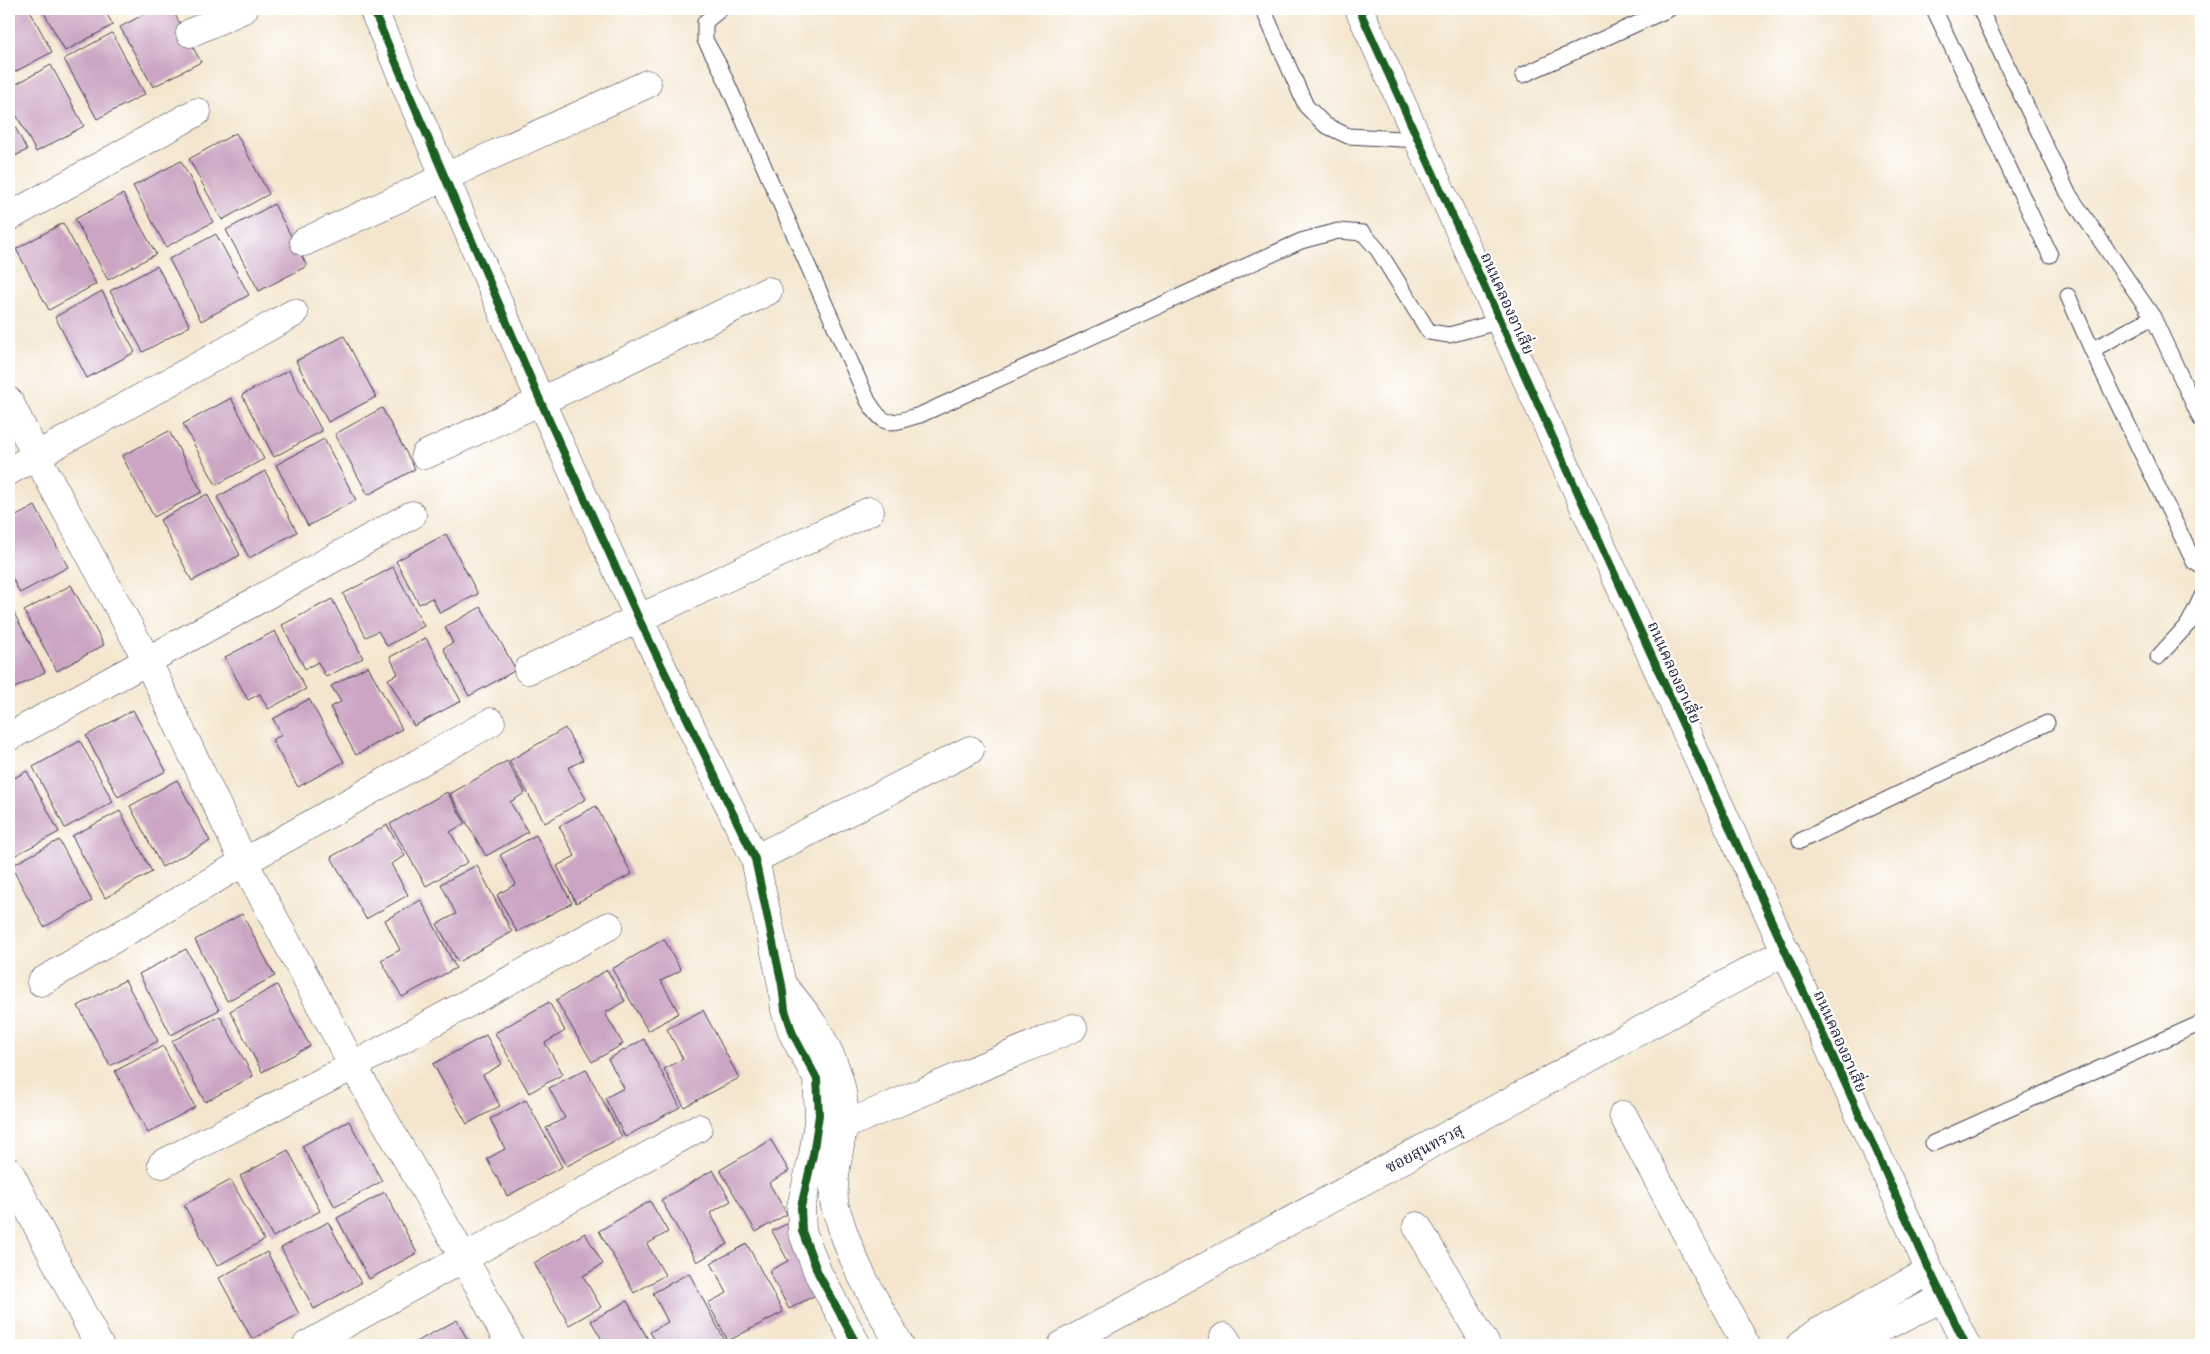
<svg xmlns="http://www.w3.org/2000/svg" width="2210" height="1354" viewBox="0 0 2210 1354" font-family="'Libre Caslon Text','Noto Serif Thai',serif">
<rect width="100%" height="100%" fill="#fff"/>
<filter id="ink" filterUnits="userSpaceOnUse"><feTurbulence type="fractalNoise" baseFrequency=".02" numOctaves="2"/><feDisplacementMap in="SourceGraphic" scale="10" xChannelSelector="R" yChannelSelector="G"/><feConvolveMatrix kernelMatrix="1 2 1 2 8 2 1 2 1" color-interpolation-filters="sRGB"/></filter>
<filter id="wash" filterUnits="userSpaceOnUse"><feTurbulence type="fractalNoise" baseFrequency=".0096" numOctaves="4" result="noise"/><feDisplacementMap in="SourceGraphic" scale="20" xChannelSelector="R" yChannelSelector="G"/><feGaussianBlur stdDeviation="1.12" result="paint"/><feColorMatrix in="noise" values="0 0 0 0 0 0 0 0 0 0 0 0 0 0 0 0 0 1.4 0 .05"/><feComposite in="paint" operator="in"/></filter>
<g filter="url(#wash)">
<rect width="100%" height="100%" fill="#f4e6ce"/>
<g id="blocks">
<!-- building -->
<g fill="#cba5c3">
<path d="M 9,9 L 29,9 L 52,52 L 9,75 Z"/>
<path d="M 42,9 L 104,9 L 113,25 L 65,51 Z"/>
<path d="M 154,9 L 172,9 L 201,62 L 153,87 L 120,27 Z"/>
<path d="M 112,33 L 145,94 L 97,119 L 64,59 Z"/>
<path d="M 51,65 L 84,126 L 36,152 L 9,101 L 9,88 Z"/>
<path d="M 9,115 L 27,150 L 9,159 Z"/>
<path d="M 236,133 L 269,194 L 222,220 L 189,159 Z"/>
<path d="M 181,161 L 213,222 L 166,247 L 133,186 Z"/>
<path d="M 123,194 L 156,254 L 108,280 L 75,219 Z"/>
<path d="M 274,204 L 307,266 L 259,291 L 226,230 Z"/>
<path d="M 63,223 L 96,284 L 49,310 L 16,249 Z"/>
<path d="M 216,234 L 249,295 L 201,321 L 169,259 Z"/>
<path d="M 157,266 L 190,326 L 143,352 L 110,291 Z"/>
<path d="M 102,291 L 135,352 L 87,378 L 55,317 Z"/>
<path d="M 344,336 L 376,397 L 328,422 L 296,361 Z"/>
<path d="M 289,370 L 322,431 L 274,457 L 242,395 Z"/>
<path d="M 231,398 L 264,459 L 216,485 L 183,424 Z"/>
<path d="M 382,408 L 415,469 L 368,495 L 335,434 Z"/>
<path d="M 169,431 L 202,492 L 154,517 L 122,456 Z"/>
<path d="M 324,439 L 356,500 L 308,526 L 276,465 Z"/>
<path d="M 265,471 L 297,532 L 249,558 L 217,497 Z"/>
<path d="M 207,494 L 240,555 L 192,581 L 160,520 Z"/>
<path d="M 35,506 L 68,567 L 20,593 L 9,572 L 9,520 Z"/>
<path d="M 446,534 L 478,594 L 440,613 L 432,598 L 419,604 L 396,561 Z"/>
<path d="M 393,567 L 424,626 L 387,646 L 378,631 L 366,637 L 343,594 Z"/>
<path d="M 71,585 L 104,645 L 57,671 L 24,611 Z"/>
<path d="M 332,599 L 363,658 L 326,677 L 318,662 L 305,669 L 282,625 Z"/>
<path d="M 481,607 L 516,670 L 469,696 L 443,648 L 453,643 L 445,627 Z"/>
<path d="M 13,611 L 45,672 L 9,691 L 9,613 Z"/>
<path d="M 275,631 L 306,689 L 268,709 L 260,694 L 248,700 L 225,657 Z"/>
<path d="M 426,638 L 461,701 L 414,726 L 388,679 L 398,674 L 390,657 Z"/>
<path d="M 368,666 L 402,729 L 356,755 L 330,707 L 341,702 L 331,686 Z"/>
<path d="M 309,699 L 344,762 L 298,787 L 272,740 L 282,735 L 273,719 Z"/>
<path d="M 133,710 L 166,771 L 118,797 L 86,736 Z"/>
<path d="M 565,728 L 583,760 L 568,768 L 586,799 L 545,823 L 509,761 Z"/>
<path d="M 80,741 L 113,802 L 65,828 L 33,767 Z"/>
<path d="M 507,761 L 525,793 L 510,802 L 528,832 L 486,856 L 450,794 Z"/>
<path d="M 27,771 L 59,832 L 12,857 L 9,851 L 9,781 Z"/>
<path d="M 177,780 L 210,841 L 162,867 L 130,806 Z"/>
<path d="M 447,792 L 465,823 L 450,832 L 468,862 L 426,886 L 390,824 Z"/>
<path d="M 596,806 L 632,874 L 576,903 L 557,866 L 575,856 L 559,826 Z"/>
<path d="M 120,811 L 152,872 L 105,898 L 72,836 Z"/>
<path d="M 387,825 L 405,856 L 391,864 L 408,895 L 366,919 L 331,857 Z"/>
<path d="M 536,835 L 572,903 L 517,932 L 497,895 L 516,884 L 500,855 Z"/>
<path d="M 59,840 L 92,901 L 44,927 L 11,866 Z"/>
<path d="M 477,865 L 512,932 L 458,962 L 437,924 L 456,914 L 441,884 Z"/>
<path d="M 421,900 L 456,968 L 402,997 L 381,960 L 400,950 L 385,920 Z"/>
<path d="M 242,914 L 275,976 L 227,1001 L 195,940 Z"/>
<path d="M 664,939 L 681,970 L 661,981 L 679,1013 L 648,1031 L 612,969 Z"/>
<path d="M 186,949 L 219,1010 L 171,1035 L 139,974 Z"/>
<path d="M 607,970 L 625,1001 L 605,1013 L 623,1044 L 592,1062 L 556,1000 Z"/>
<path d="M 125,980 L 158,1041 L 110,1066 L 78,1006 Z"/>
<path d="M 277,985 L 310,1046 L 262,1072 L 230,1011 Z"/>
<path d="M 549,1002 L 565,1031 L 545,1043 L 563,1074 L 529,1093 L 495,1033 Z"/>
<path d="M 703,1010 L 739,1078 L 684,1107 L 664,1069 L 683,1059 L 667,1029 Z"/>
<path d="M 220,1016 L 253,1076 L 205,1102 L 172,1041 Z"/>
<path d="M 486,1035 L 502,1064 L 483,1075 L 500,1106 L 467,1124 L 433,1064 Z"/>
<path d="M 644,1039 L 680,1107 L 625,1137 L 605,1098 L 624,1088 L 608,1059 Z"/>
<path d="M 163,1046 L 195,1107 L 148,1133 L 115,1071 Z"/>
<path d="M 586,1069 L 622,1137 L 567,1166 L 546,1128 L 565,1118 L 549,1088 Z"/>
<path d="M 526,1100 L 562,1167 L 507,1196 L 487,1159 L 505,1149 L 490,1119 Z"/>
<path d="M 349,1121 L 382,1181 L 335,1207 L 302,1146 Z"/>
<path d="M 771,1140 L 789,1171 L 769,1183 L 787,1214 L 756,1232 L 720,1170 Z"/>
<path d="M 288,1150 L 320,1211 L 273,1237 L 240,1176 Z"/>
<path d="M 713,1170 L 731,1201 L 710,1213 L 728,1244 L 697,1262 L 661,1200 Z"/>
<path d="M 231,1180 L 264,1240 L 217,1266 L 184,1205 Z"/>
<path d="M 385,1192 L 417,1253 L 369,1279 L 337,1218 Z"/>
<path d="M 650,1201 L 668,1232 L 647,1244 L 665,1275 L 634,1293 L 599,1231 Z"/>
<path d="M 793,1221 L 825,1290 L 789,1309 L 769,1271 L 788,1261 L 772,1231 Z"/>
<path d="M 328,1222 L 361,1283 L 314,1309 L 281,1248 Z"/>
<path d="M 585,1233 L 603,1264 L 583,1276 L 601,1307 L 569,1325 L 534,1263 Z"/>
<path d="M 747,1244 L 783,1312 L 728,1341 L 708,1303 L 727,1293 L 711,1263 Z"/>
<path d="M 267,1252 L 299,1314 L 252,1339 L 219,1278 Z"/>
<path d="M 689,1273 L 725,1341 L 717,1345 L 657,1345 L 650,1332 L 668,1322 L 653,1293 Z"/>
<path d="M 627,1301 L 651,1345 L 605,1345 L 591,1321 Z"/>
<path d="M 457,1320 L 470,1345 L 410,1345 Z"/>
</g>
</g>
</g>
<g filter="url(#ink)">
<use href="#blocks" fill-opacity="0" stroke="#423f51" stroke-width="1"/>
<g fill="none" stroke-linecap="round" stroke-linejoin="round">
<defs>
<g id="service">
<path d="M 721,9 L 705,22 L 705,40 L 719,65 L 868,401 C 886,430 890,423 920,415 L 1301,241 L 1338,231 L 1363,233 L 1378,250 L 1429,332 L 1449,335 L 1501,321"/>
<path d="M 1263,9 L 1306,106 L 1325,125 L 1348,136 L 1419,140"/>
<path d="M 1934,9 L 2050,255"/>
<path d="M 1980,9 L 2068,193 L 2153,317 L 2201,420"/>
<path d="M 1523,75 L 1669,9"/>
<path d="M 2068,296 L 2092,350"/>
<path d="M 2153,317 L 2092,350 L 2194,562 L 2201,566"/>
<path d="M 2158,657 L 2189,623 L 2201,598"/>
<path d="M 1800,841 L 2047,723"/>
<path d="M 1933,1143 L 2201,1023"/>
</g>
<g id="minor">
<path d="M 373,9 L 540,400 L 639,619 L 755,859 L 782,985 L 785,1010 L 793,1034 L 817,1079 L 819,1115 L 813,1155 L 801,1207 L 802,1231 L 818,1273 L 857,1345"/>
<path d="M 190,33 L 244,9"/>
<path d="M 9,217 L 197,112"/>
<path d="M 304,242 L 647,84"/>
<path d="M 9,401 L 37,457 L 147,660 L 244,862 L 353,1066 L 464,1258 L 510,1345"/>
<path d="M 425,455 L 601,373 L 768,291"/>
<path d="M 9,471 L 294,313"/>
<path d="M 528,670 L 870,511"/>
<path d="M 9,737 L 412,515"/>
<path d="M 755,859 L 970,750"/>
<path d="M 41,982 L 244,862 L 491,722"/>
<path d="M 785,988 C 818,1025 850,1077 843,1128 C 840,1150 832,1178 834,1200 C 834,1206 837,1213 839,1218 C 852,1264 877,1304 900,1345"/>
<path d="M 1623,1115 L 1746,1345"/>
<path d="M 827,1127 L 843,1126 L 1073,1028"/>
<path d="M 162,1164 L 353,1066 L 609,926"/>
<path d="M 9,1171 L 99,1345"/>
<path d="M 1417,1226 L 1486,1345"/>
<path d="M 1224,1337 L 1229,1345"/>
<path d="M 307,1345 L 698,1128"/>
<path d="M 1062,1345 L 1786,951"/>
<path d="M 1800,1345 L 1813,1335 L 1930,1271"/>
<path d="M 1846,1345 L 1943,1298"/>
</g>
<path id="tertiary" d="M 1359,9 L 1930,1271 L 1966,1345"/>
</defs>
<!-- service casing -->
<use href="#service" stroke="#423f51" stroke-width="17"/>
<!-- minor casing -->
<use href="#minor" stroke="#423f51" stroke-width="29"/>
<!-- tertiary casing -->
<use href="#tertiary" stroke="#423f51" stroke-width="29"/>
<!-- service -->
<use href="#service" stroke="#fff" stroke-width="15"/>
<!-- minor -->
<use href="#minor" stroke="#fff" stroke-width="28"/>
<!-- tertiary -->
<use href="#tertiary" stroke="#fff" stroke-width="28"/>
<defs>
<g id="cycleway">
<path d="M 373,9 L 540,400 L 639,619 L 755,859 L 782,985 L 785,1010 L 793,1034 L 817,1079 L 819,1115 L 813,1155 L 801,1207 L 802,1231 L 818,1273 L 857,1345"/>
<path d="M 1359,9 L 1930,1271 L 1966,1345"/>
</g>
</defs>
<!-- cycleway casing -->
<use href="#cycleway" stroke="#fff" stroke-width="11"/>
<!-- cycleway -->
<use href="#cycleway" stroke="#1b5e20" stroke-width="8"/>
</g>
</g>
<g text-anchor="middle" stroke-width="4.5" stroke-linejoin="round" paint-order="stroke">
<!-- street labels -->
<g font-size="16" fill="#22223b" stroke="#fff">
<text transform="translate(1508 303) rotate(66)" y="6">ถนนคลองอาเสี่ย</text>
<text transform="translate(1675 672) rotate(66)" y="6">ถนนคลองอาเสี่ย</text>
<text transform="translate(1841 1041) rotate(66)" y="6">ถนนคลองอาเสี่ย</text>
<text transform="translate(1424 1148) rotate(-28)" y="6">ซอยสุนทรวสุ</text>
</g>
</g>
<!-- margin -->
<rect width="2210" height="1354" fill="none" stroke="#fff" stroke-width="30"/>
</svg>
